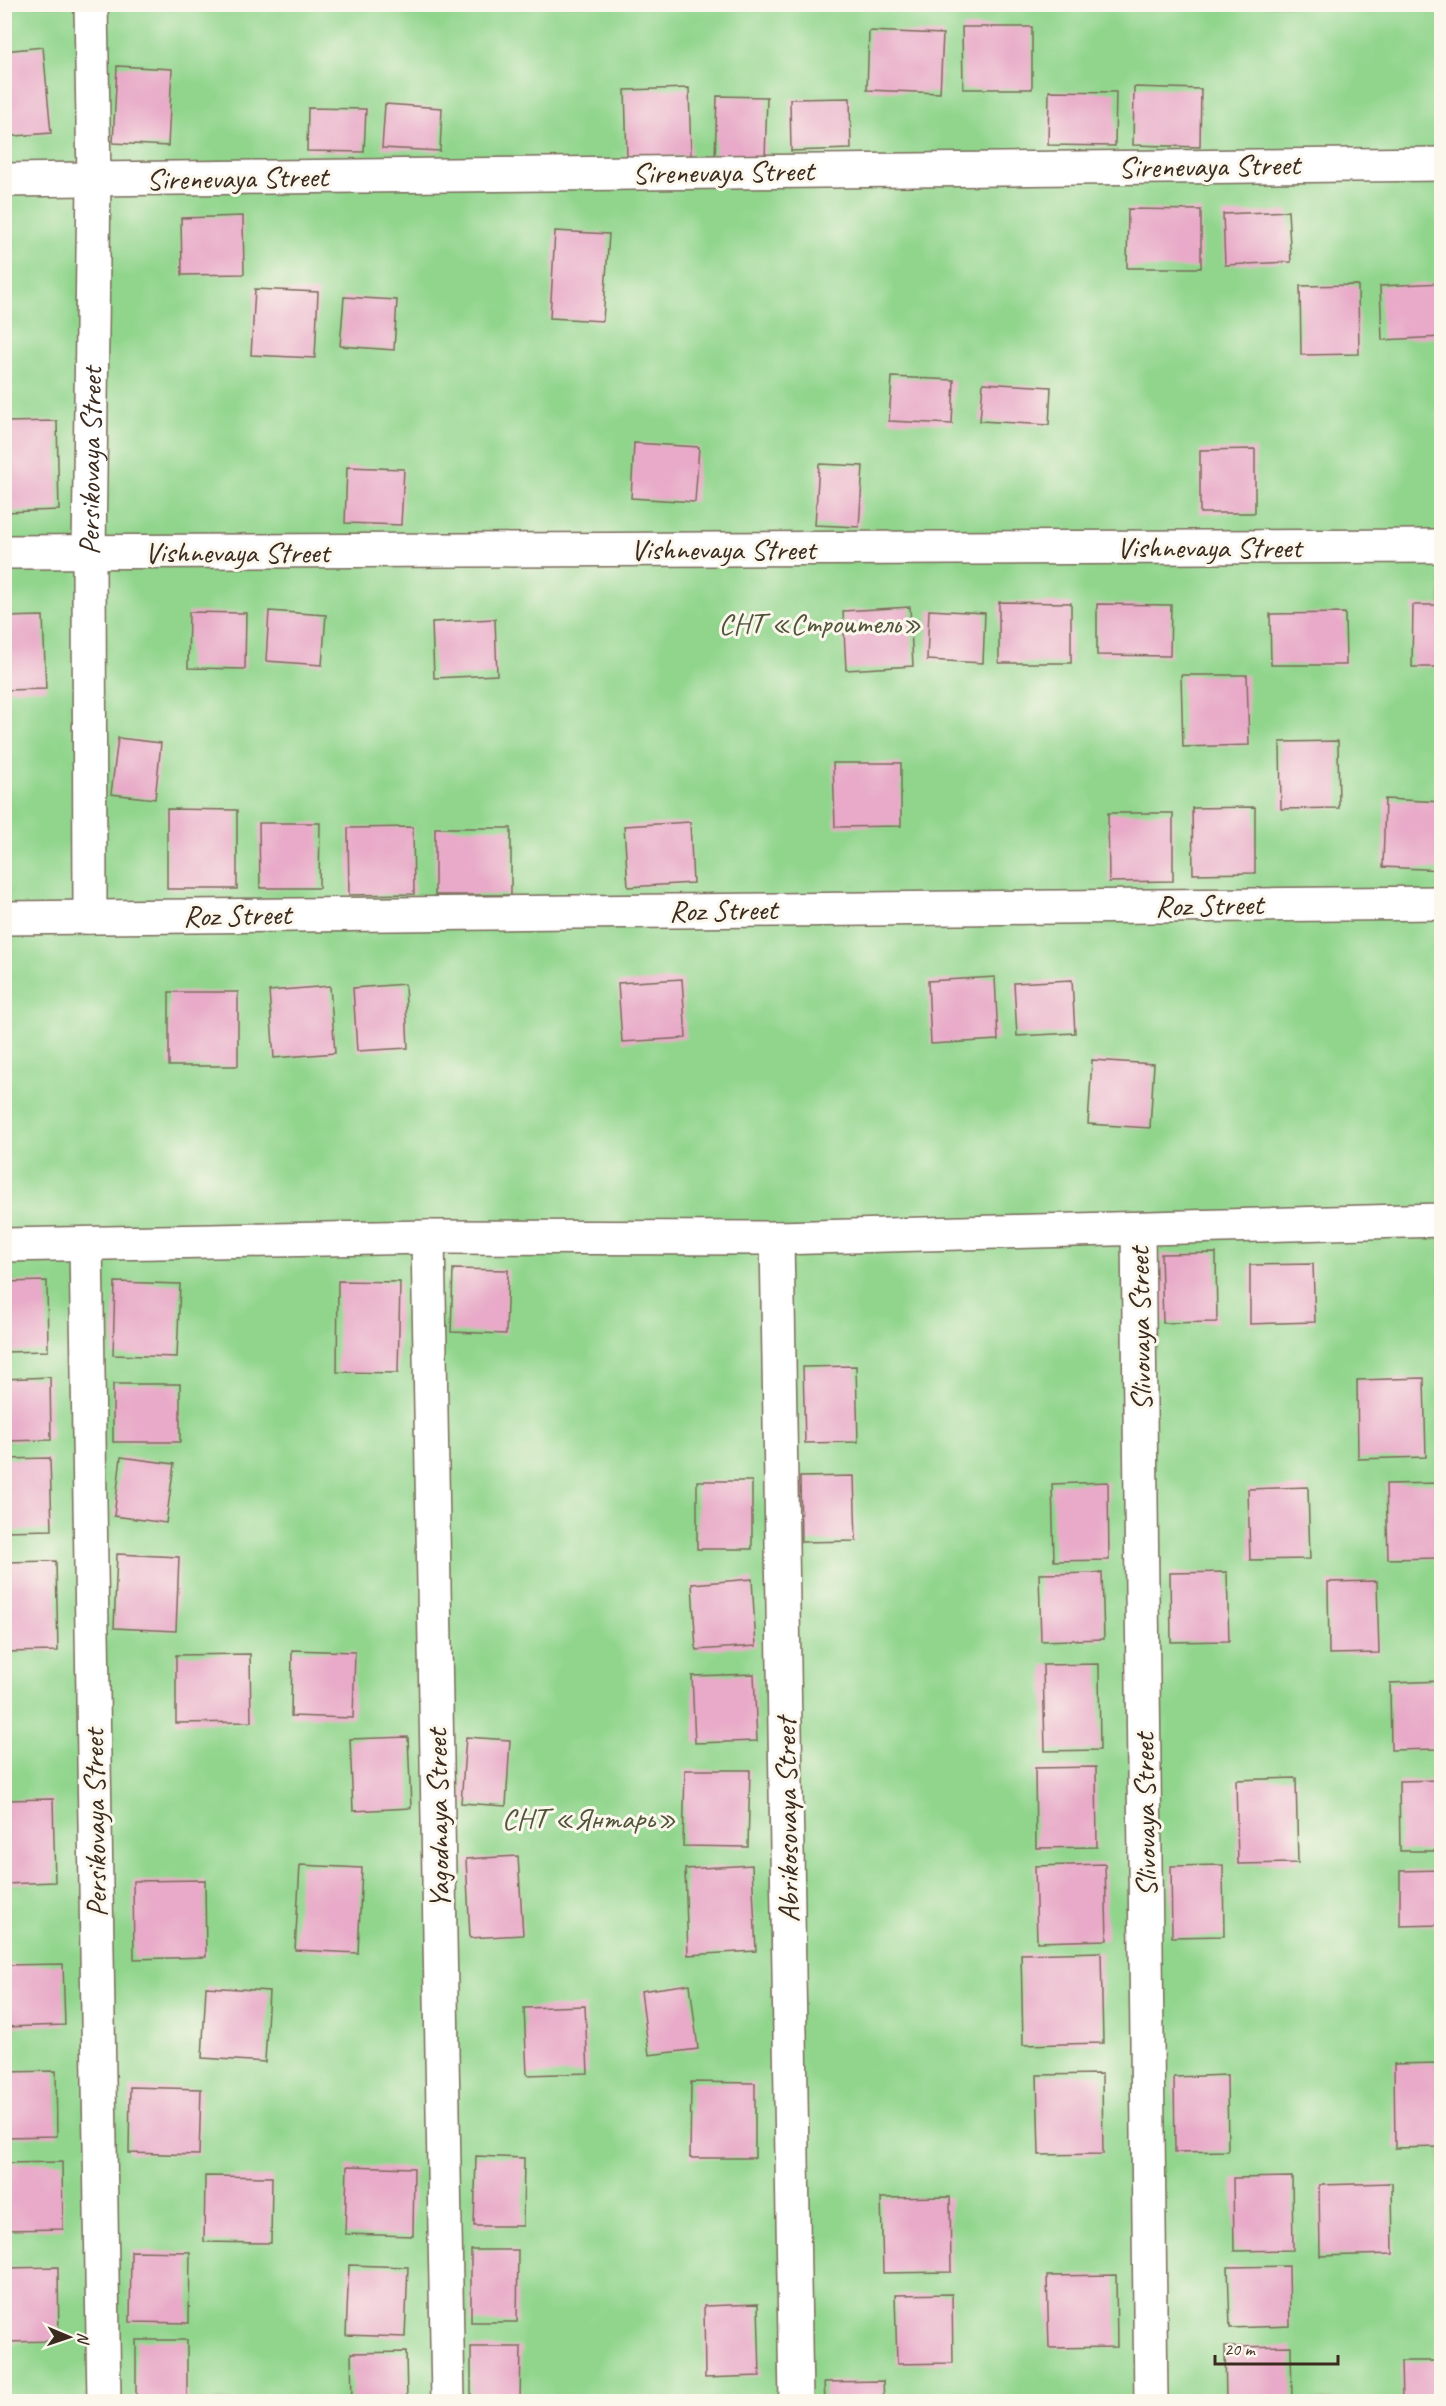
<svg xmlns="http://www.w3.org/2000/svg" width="1446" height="2406" viewBox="0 0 1446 2406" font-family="Caveat,sans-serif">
<rect width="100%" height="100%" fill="#fbf7ec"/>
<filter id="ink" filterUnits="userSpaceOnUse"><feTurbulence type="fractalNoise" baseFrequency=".0167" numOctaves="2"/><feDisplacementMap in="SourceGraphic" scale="12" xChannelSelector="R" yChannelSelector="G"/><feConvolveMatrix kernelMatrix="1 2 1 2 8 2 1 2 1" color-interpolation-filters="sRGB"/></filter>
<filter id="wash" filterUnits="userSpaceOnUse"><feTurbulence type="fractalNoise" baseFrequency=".008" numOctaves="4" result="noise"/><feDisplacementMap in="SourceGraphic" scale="24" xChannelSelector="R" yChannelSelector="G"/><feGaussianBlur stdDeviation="1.35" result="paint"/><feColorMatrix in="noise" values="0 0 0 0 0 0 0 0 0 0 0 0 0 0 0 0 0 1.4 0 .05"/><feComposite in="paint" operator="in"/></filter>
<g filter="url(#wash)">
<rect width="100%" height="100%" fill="#f2e7cd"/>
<!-- green -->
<path fill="#91d58d" stroke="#668056" stroke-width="1.5" d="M 5,5 L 1441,5 L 1441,2401 L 5,2402 Z"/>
<g id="blocks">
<!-- building -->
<g fill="#e8aac8">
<path d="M 962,27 L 1032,27 L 1032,89 L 963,89 Z"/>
<path d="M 869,31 L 943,34 L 940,93 L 867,90 Z"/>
<path d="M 43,47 L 51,133 L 4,137 L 4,51 Z"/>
<path d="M 117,66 L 172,69 L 168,146 L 113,143 Z"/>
<path d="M 1134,87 L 1201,89 L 1200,147 L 1133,145 Z"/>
<path d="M 689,88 L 691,156 L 627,158 L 625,90 Z"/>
<path d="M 1049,91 L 1116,92 L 1115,146 L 1048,145 Z"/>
<path d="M 717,96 L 767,97 L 765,160 L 715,159 Z"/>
<path d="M 850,98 L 851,149 L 791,151 L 790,99 Z"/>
<path d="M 385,104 L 442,108 L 440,151 L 382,148 Z"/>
<path d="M 308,108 L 366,109 L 364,152 L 307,151 Z"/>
<path d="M 1128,209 L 1201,210 L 1201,268 L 1127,268 Z"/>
<path d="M 1288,211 L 1291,262 L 1225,265 L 1223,214 Z"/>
<path d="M 243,216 L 244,274 L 182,275 L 181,218 Z"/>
<path d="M 555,231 L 609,234 L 603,321 L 550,318 Z"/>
<path d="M 1442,283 L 1442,337 L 1382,340 L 1380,286 Z"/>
<path d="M 1358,285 L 1359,354 L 1301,355 L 1300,286 Z"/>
<path d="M 255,289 L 318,292 L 315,358 L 251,355 Z"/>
<path d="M 344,297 L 397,300 L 394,350 L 340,346 Z"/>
<path d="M 892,377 L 954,380 L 952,424 L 889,421 Z"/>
<path d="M 983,383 L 1051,387 L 1049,425 L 980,421 Z"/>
<path d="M 57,421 L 59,510 L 4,512 L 4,422 Z"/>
<path d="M 634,443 L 699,447 L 695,502 L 631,498 Z"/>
<path d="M 1255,449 L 1255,513 L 1200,513 L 1200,450 Z"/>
<path d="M 819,464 L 863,466 L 859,527 L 815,525 Z"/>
<path d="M 347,467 L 404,469 L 401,525 L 345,523 Z"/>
<path d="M 999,602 L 1071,603 L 1071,663 L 999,663 Z"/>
<path d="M 1097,604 L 1171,605 L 1170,656 L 1097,655 Z"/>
<path d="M 1413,605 L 1442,605 L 1442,667 L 1412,667 Z"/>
<path d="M 910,607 L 913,666 L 846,670 L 843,611 Z"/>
<path d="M 929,610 L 985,613 L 983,663 L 927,660 Z"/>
<path d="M 269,611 L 326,615 L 322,665 L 266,661 Z"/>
<path d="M 189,612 L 246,613 L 245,669 L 188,668 Z"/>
<path d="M 1345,613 L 1346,665 L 1271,665 L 1270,614 Z"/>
<path d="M 43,616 L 46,689 L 4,690 L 4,617 Z"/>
<path d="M 495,619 L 497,675 L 434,678 L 432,622 Z"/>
<path d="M 1181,675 L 1247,675 L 1249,745 L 1183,747 Z"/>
<path d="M 118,738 L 161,743 L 155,799 L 111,794 Z"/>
<path d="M 1338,741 L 1339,808 L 1281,809 L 1280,742 Z"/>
<path d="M 833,763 L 901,763 L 901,826 L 835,827 Z"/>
<path d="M 1385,799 L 1442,802 L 1442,870 L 1383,867 Z"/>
<path d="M 1255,807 L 1255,873 L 1193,874 L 1192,808 Z"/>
<path d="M 167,809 L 237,810 L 237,889 L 167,889 Z"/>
<path d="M 1108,813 L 1173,813 L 1173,881 L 1109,882 Z"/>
<path d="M 690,822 L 693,883 L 628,887 L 624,826 Z"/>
<path d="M 259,823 L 320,823 L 319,888 L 260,888 Z"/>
<path d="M 413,827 L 414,894 L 349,895 L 348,828 Z"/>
<rect x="435" y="828" width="76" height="67"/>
<path d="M 995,977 L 998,1040 L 931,1044 L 928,981 Z"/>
<path d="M 682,979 L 686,1038 L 622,1042 L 618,983 Z"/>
<path d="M 1072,980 L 1075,1033 L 1017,1036 L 1014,983 Z"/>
<path d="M 405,984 L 408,1048 L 357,1051 L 353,988 Z"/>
<path d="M 330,986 L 335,1053 L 274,1058 L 269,991 Z"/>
<rect x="169" y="992" width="69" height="74"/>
<path d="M 1092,1060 L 1154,1064 L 1150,1128 L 1088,1124 Z"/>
<path d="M 1216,1253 L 1217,1322 L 1163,1323 L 1161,1254 Z"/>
<path d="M 1313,1264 L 1315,1322 L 1250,1324 L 1250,1265 Z"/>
<path d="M 453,1269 L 508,1270 L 506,1334 L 451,1332 Z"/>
<path d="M 47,1281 L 48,1351 L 4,1352 L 4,1282 Z"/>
<path d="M 338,1281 L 400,1282 L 398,1373 L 337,1372 Z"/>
<path d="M 115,1282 L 180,1284 L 177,1357 L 113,1355 Z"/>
<path d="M 856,1366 L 858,1442 L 805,1443 L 803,1367 Z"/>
<path d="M 50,1377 L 51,1440 L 4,1441 L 4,1379 Z"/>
<path d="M 1424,1378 L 1426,1457 L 1358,1459 L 1357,1380 Z"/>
<rect x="113" y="1384" width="67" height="58"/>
<path d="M 121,1457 L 174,1464 L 166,1523 L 114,1516 Z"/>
<path d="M 50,1458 L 52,1530 L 4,1531 L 4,1459 Z"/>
<path d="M 854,1476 L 856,1541 L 801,1542 L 800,1477 Z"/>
<rect x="697" y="1481" width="55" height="68"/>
<path d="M 1108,1482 L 1109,1560 L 1054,1561 L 1052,1484 Z"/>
<path d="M 1442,1483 L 1442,1558 L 1388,1559 L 1386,1484 Z"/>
<path d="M 1308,1487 L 1310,1559 L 1250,1560 L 1248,1489 Z"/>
<path d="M 117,1554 L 179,1557 L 176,1631 L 114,1628 Z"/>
<path d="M 56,1561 L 58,1651 L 4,1652 L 4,1562 Z"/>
<path d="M 1227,1572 L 1229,1641 L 1171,1642 L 1170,1573 Z"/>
<path d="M 1102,1573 L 1104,1639 L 1041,1641 L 1039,1574 Z"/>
<path d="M 752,1579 L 756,1646 L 696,1650 L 692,1584 Z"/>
<path d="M 1377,1581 L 1379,1653 L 1329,1654 L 1328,1582 Z"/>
<path d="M 292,1650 L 355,1652 L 353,1718 L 291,1716 Z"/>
<path d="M 250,1654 L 251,1722 L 176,1723 L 176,1655 Z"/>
<path d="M 1099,1664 L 1100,1750 L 1045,1751 L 1043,1665 Z"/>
<path d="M 754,1674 L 757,1741 L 695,1743 L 692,1676 Z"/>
<path d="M 1442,1681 L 1442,1749 L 1391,1750 L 1390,1683 Z"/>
<path d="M 408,1737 L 411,1808 L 353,1811 L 350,1739 Z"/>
<path d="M 466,1737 L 510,1740 L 506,1806 L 461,1803 Z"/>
<path d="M 1096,1767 L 1097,1847 L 1036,1848 L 1035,1768 Z"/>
<path d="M 685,1770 L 750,1770 L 748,1847 L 683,1846 Z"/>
<path d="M 1296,1778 L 1298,1863 L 1238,1864 L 1236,1780 Z"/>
<path d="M 1442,1780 L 1442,1851 L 1400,1851 L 1399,1781 Z"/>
<path d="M 53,1799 L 55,1882 L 4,1884 L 4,1800 Z"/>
<path d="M 518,1856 L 523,1935 L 470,1938 L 466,1859 Z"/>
<path d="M 1105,1864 L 1107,1940 L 1037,1942 L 1035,1866 Z"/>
<path d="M 300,1865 L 362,1868 L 358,1953 L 295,1950 Z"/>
<path d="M 752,1865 L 756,1951 L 688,1955 L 685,1869 Z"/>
<path d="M 1223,1865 L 1224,1936 L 1172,1937 L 1171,1866 Z"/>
<path d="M 1442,1870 L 1442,1925 L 1400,1926 L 1400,1871 Z"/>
<path d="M 205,1880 L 206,1957 L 134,1959 L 133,1881 Z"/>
<path d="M 1101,1952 L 1103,2043 L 1023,2045 L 1021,1954 Z"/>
<path d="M 63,1964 L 65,2025 L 4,2027 L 4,1965 Z"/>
<path d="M 690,1984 L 698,2049 L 649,2055 L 641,1991 Z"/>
<path d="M 206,1987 L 269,1991 L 265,2062 L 202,2058 Z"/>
<path d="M 585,2006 L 588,2073 L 527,2075 L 524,2008 Z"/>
<path d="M 1442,2063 L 1442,2147 L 1395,2148 L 1394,2064 Z"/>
<path d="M 56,2071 L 57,2136 L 4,2137 L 4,2072 Z"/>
<path d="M 1102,2074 L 1103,2154 L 1039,2155 L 1037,2075 Z"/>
<path d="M 1227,2075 L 1228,2151 L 1175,2152 L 1174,2077 Z"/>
<path d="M 691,2082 L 755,2083 L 755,2158 L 690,2158 Z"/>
<path d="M 130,2087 L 201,2089 L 199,2155 L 129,2153 Z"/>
<path d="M 476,2156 L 524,2158 L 523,2226 L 474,2226 Z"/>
<path d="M 62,2162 L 63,2229 L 4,2230 L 4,2163 Z"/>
<path d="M 347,2166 L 414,2168 L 413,2236 L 345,2234 Z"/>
<path d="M 205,2176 L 272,2177 L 271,2243 L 204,2242 Z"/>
<path d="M 1292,2177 L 1293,2250 L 1234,2251 L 1233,2178 Z"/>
<path d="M 1392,2183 L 1393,2254 L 1320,2256 L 1319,2185 Z"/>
<path d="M 950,2197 L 951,2272 L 883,2273 L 881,2198 Z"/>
<path d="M 471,2250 L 518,2250 L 517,2322 L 471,2322 Z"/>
<path d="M 131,2251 L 190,2252 L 189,2323 L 130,2322 Z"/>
<path d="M 349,2265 L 408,2267 L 405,2337 L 346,2335 Z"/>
<path d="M 1289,2266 L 1290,2326 L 1230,2328 L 1228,2267 Z"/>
<path d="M 58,2267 L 59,2341 L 4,2342 L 4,2268 Z"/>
<path d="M 1116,2275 L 1117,2347 L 1049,2348 L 1047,2276 Z"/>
<path d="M 952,2294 L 953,2363 L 897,2364 L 895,2295 Z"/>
<path d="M 758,2304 L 760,2376 L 705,2378 L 704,2306 Z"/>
<rect x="136" y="2340" width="51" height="62"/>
<path d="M 1291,2346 L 1292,2401 L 1226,2402 L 1225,2347 Z"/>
<path d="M 471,2347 L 521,2347 L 520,2402 L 471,2402 Z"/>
<path d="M 406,2352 L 407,2402 L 352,2402 L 351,2353 Z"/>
<path d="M 1401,2361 L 1442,2361 L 1442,2402 L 1402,2402 Z"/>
<path d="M 883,2381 L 884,2402 L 825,2402 L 824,2382 Z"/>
</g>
</g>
</g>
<g filter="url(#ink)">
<use href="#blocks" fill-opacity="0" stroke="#7b6c5b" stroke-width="1.5"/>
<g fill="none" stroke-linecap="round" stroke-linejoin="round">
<defs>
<g id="minor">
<path d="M 4,180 L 1442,164"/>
<path d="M 4,552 L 1442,546"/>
<path id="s1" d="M 90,917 L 89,552 L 94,180 L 91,4"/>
<path d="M 4,918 L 1442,903"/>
<path d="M 1138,1229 L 1151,2402"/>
<path d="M 428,1237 L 448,2402"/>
<path d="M 777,1238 L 796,2402"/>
<path d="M 86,1244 L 104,2402"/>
<path d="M 4,1245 L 428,1237 L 777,1238 L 1442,1220"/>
</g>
</defs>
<!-- minor casing -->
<use href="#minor" stroke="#7b6c5b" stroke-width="36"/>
<!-- minor -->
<use href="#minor" stroke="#fff" stroke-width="33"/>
</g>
</g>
<g text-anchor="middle" stroke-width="6" stroke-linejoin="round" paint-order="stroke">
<!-- street labels -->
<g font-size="30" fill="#3b2a1e" stroke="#fbf7ec">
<text transform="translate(1209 166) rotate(-1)" y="10">Sirenevaya Street</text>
<text transform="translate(723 172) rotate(-1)" y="10">Sirenevaya Street</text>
<text transform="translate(237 178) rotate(-1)" y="10">Sirenevaya Street</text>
<text dy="10" stroke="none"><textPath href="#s1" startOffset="456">Persikovaya Street</textPath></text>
<text x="1209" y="557">Vishnevaya Street</text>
<text x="723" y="559">Vishnevaya Street</text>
<text x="237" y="562">Vishnevaya Street</text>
<text transform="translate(1209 905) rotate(-1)" y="10">Roz Street</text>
<text transform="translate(723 910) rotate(-1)" y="10">Roz Street</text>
<text transform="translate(237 915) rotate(-1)" y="10">Roz Street</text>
<text transform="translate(1140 1329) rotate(-91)" y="10">Slivovaya Street</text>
<text transform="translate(1145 1815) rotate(-91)" y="10">Slivovaya Street</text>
<text transform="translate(438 1819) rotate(-91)" y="10">Yagodnaya Street</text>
<text transform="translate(787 1820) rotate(-91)" y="10">Abrikosovaya Street</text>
<text transform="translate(95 1823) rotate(-91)" y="10">Persikovaya Street</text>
</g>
<!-- park labels -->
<g font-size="30" fill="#50553a" stroke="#fbf7ec">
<text x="820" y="633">СНТ «Строитель»</text>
<text x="589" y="1828">СНТ «Янтарь»</text>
</g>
</g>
<!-- margin -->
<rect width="1446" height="2406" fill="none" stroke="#fbf7ec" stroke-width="24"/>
<!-- north arrow -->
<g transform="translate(69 2337) rotate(92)" stroke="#fbf7ec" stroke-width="4.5" paint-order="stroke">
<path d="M0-4.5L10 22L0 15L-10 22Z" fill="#3b2a1e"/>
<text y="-9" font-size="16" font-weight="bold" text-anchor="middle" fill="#3b2a1e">N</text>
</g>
<!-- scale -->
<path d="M1215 2355v9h123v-9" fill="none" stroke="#3b2a1e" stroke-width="3"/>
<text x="1224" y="2355" font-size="18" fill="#3b2a1e" stroke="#fbf7ec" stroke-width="4.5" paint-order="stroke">20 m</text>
</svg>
